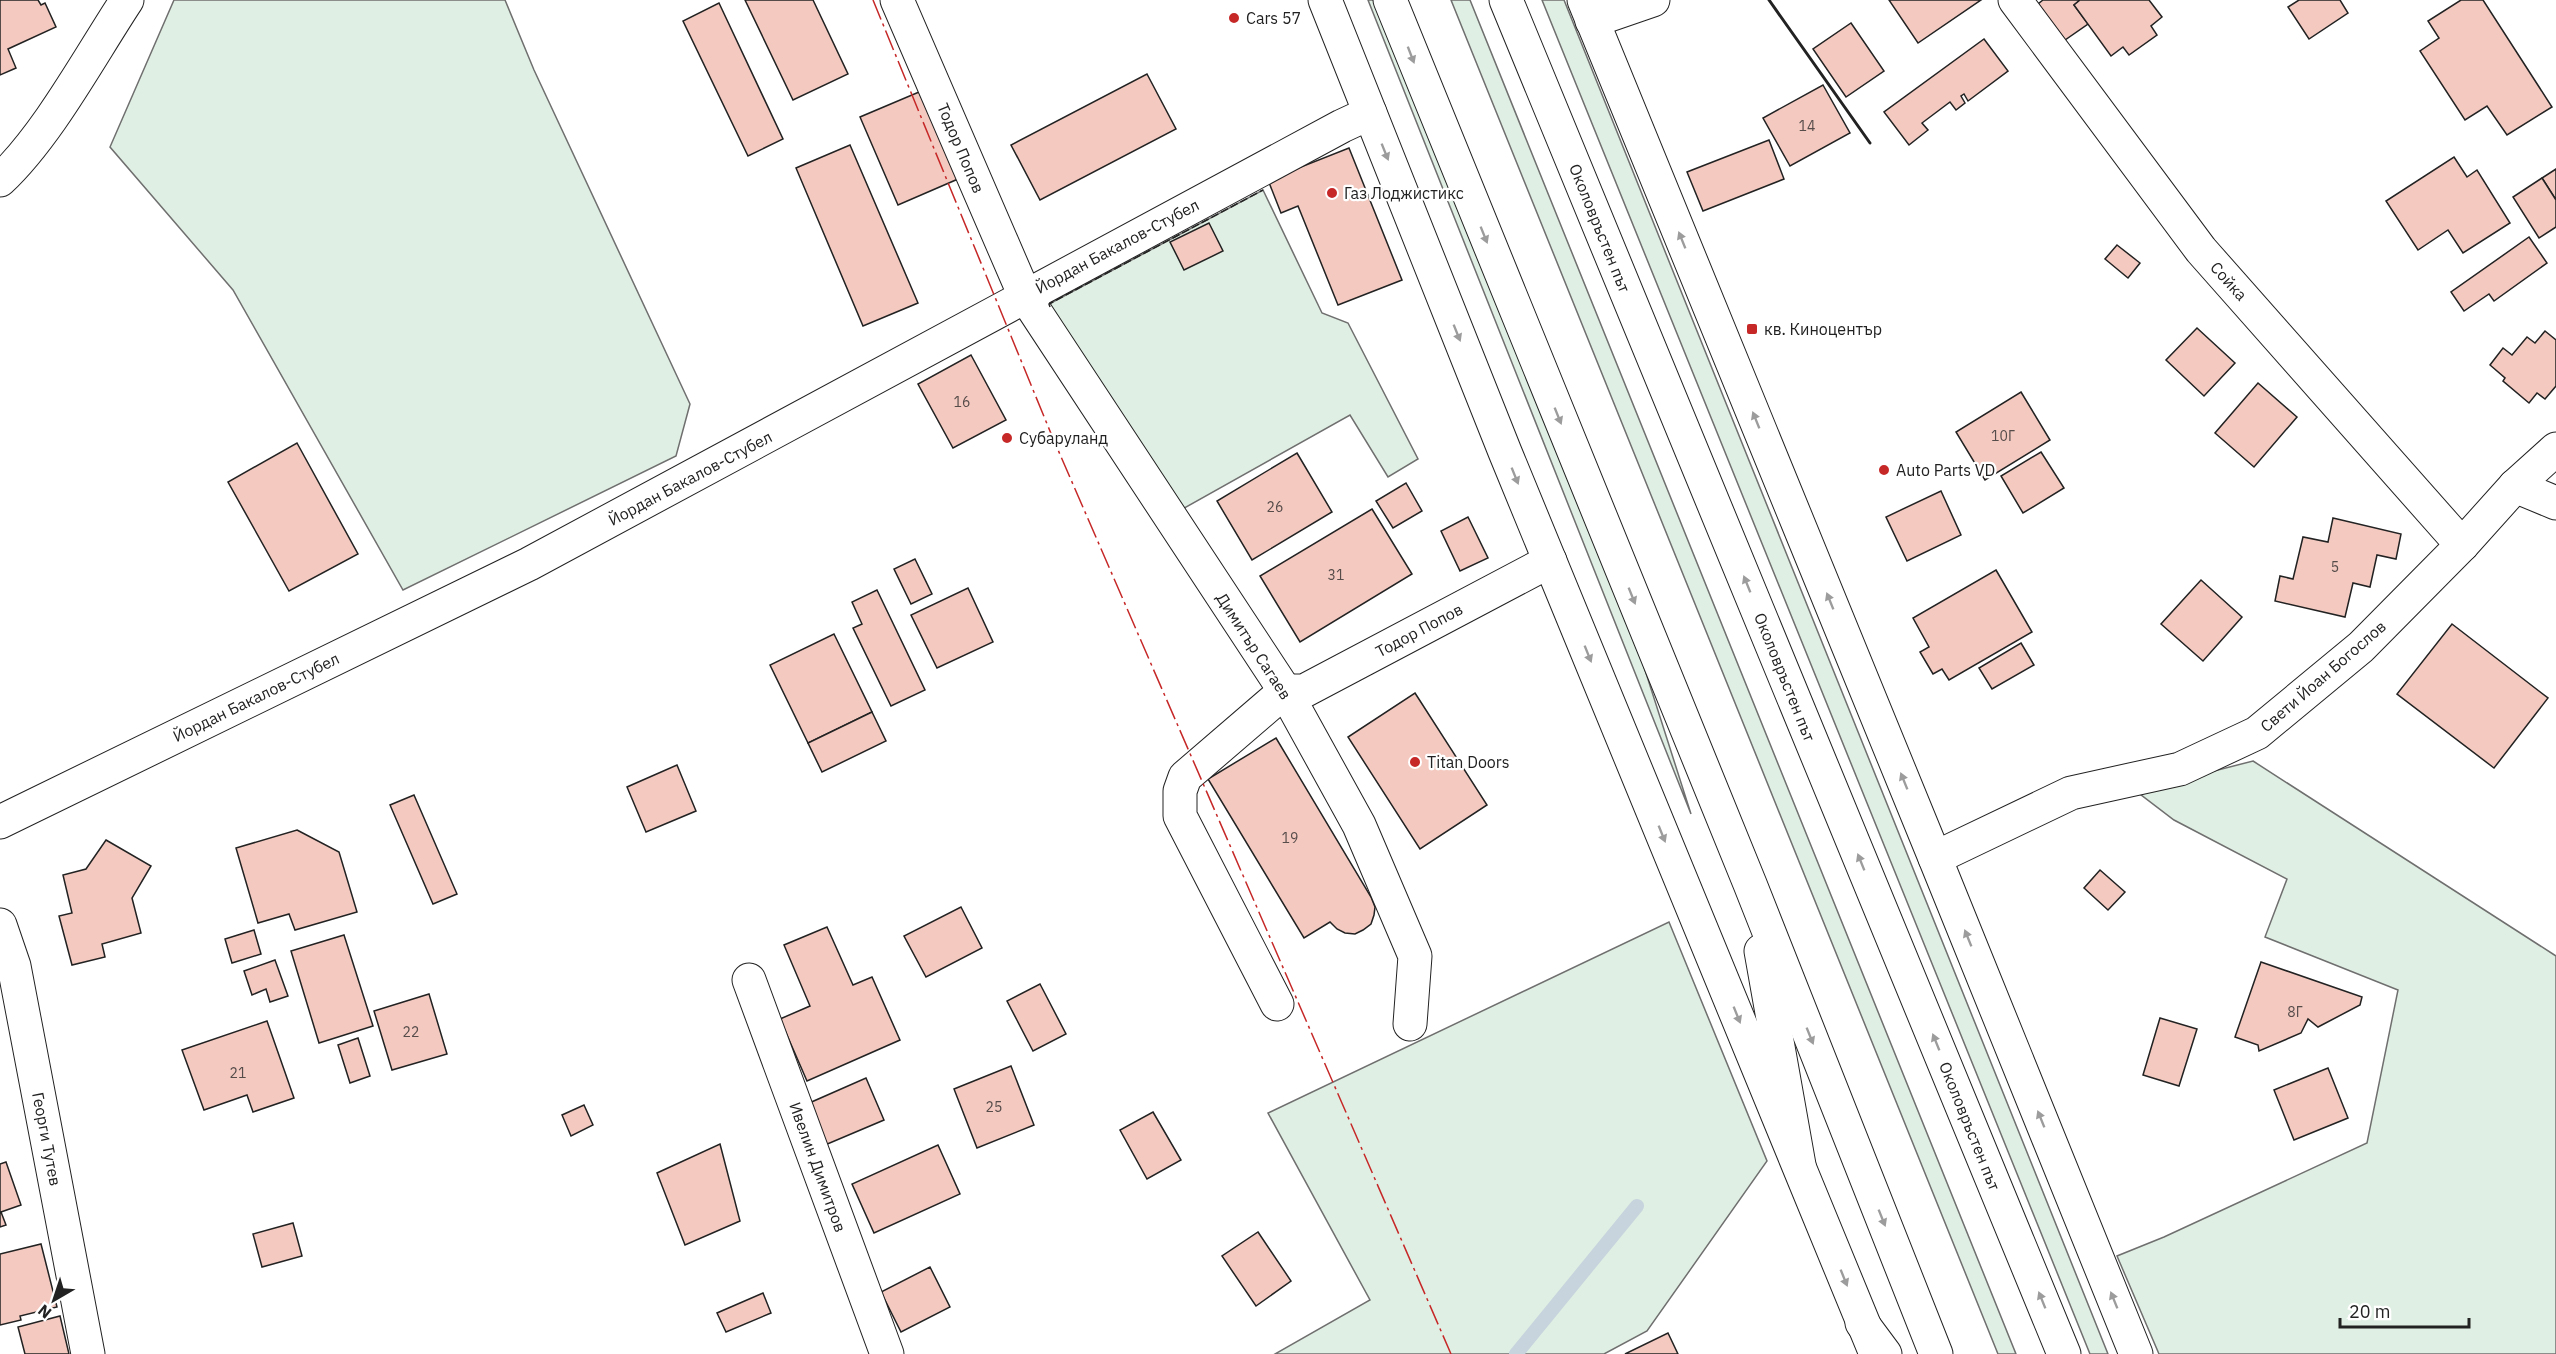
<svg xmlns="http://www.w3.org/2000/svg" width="2556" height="1354" viewBox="0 0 2556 1354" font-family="'IBM Plex Sans',sans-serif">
<rect width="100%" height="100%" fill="#fff"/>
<!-- green -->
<g fill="#e0efe3" stroke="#6f6f6f" stroke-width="1.5">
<path d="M 174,0 L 505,0 L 534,70 L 690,404 L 676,456 L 403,590 L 233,290 L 110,147 Z"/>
<path d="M 1368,0 L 1382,0 L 1623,601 L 1691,814 Z"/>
<path d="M 1451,0 L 1470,0 L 2016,1354 L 1998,1354 Z"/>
<path d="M 1542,0 L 1564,0 L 2108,1354 L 2090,1354 Z"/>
<path d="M 1263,190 L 1322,313 L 1348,323 L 1418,459 L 1388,477 L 1350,415 L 1179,511 L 1049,304 Z"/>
<path d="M 2253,761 L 2556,956 L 2556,1354 L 2159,1354 L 2117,1256 L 2164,1237 L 2367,1143 L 2398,990 L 2265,937 L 2287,879 L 2174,820 L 2136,791 Z"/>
<path d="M 1669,922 L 1767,1161 L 1647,1331 L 1604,1354 L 1275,1354 L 1370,1300 L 1268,1113 Z"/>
</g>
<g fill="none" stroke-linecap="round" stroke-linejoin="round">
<!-- stream -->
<path stroke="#c7d3dd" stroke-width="14" d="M 1516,1354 L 1637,1206"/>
</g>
<!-- building -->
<g fill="#f3c9c0" stroke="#222" stroke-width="1.5">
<path d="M 0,0 L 38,0 L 41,5 L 45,3 L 56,27 L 8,49 L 16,68 L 0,75 Z"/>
<path d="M 745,0 L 813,0 L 848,74 L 793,100 Z"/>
<path d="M 1889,0 L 1981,0 L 1918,43 Z"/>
<path d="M 2043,0 L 2080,0 L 2074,5 L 2088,24 L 2065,40 L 2038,4 Z"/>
<path d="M 2080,0 L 2149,0 L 2162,17 L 2151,26 L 2157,35 L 2129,55 L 2123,47 L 2111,56 L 2074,5 Z"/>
<path d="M 2299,0 L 2340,0 L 2348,13 L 2309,39 L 2288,7 Z"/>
<path d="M 2461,0 L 2483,0 L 2552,107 L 2507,135 L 2487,106 L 2465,120 L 2420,51 L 2439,38 L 2428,21 Z"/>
<path d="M 719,3 L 783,139 L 748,156 L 683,21 Z"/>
<path d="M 1851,23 L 1884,71 L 1846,97 L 1813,49 Z"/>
<path d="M 1984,39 L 2008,71 L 1968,101 L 1964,94 L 1961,96 L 1965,103 L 1956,110 L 1950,102 L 1922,123 L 1928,130 L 1909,145 L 1884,112 Z"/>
<path d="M 1147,74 L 1176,129 L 1040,200 L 1011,145 Z"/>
<path d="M 1823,85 L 1850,133 L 1790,166 L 1763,118 Z"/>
<path d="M 919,92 L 958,179 L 898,205 L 860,117 Z"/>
<path d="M 1769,140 L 1784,179 L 1703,211 L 1687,172 Z"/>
<path d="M 850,145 L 918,303 L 863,326 L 796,168 Z"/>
<path d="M 1349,148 L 1402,280 L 1338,305 L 1298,206 L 1281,213 L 1268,180 Z"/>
<path d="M 2454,157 L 2467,177 L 2477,170 L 2510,223 L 2463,253 L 2448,230 L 2418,250 L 2386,201 Z"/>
<path d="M 2556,169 L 2556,200 L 2542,178 Z"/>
<path d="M 2542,178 L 2556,200 L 2556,227 L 2539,238 L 2513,197 Z"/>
<path d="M 1209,223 L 1223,251 L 1184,270 L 1170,242 Z"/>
<path d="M 2529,237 L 2547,263 L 2494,301 L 2489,294 L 2464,311 L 2451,292 Z"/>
<path d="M 2117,245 L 2140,263 L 2128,278 L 2105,259 Z"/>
<path d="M 2197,328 L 2235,363 L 2204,396 L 2166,360 Z"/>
<path d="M 2545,331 L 2556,340 L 2556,386 L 2545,399 L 2537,393 L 2529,403 L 2503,381 L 2505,378 L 2490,365 L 2503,348 L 2512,355 L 2527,337 L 2535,343 Z"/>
<path d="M 971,355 L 1006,420 L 953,448 L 918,384 Z"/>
<path d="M 2258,383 L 2297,417 L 2254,467 L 2215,433 Z"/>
<path d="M 2021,392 L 2050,440 L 1985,480 L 1956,432 Z"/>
<path d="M 297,443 L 358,554 L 289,591 L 228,482 Z"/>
<path d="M 2041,452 L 2064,488 L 2023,513 L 2001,476 Z"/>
<path d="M 1297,453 L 1332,512 L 1252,560 L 1217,501 Z"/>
<path d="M 1406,483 L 1422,511 L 1393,528 L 1376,501 Z"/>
<path d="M 1941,491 L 1961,535 L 1907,561 L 1886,517 Z"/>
<path d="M 1372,509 L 1412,574 L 1300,642 L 1260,576 Z"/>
<path d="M 1468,517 L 1488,558 L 1460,571 L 1441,531 Z"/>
<path d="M 2333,518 L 2401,534 L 2396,559 L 2377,555 L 2370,587 L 2353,583 L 2345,617 L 2275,601 L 2280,576 L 2293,579 L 2303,537 L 2328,542 Z"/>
<path d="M 915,559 L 932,594 L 911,604 L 894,569 Z"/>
<path d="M 1996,570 L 2032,632 L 1949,680 L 1942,669 L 1933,674 L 1920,652 L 1929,647 L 1913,618 Z"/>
<path d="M 2201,580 L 2242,617 L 2203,661 L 2161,624 Z"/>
<path d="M 968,588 L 993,642 L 937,668 L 911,615 Z"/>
<path d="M 877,590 L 925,690 L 891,706 L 853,628 L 862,624 L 852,602 Z"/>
<path d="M 2452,624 L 2548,698 L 2494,768 L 2397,694 Z"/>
<path d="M 834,634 L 872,712 L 808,743 L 770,665 Z"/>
<path d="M 2021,643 L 2034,665 L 1992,689 L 1979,668 Z"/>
<path d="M 1415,693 L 1487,805 L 1420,849 L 1348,737 Z"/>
<path d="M 872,712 L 886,741 L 822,772 L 808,743 Z"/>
<path d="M 1276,738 L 1371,897 L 1375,907 L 1374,915 L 1371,924 L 1363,930 L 1355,934 L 1345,933 L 1337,929 L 1330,922 L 1304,938 L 1208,779 Z"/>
<path d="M 677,765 L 696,811 L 646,832 L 627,787 Z"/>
<path d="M 414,795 L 457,894 L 433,904 L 390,805 Z"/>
<path d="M 297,830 L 339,852 L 357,912 L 295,930 L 289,914 L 258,923 L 236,848 Z"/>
<path d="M 106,840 L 151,866 L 132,898 L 141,933 L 102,944 L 105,957 L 72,965 L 59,916 L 72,913 L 63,875 L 86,869 Z"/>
<path d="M 2100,870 L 2125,892 L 2108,910 L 2084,888 Z"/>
<path d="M 961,907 L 982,948 L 926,977 L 904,936 Z"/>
<path d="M 827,927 L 853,985 L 872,977 L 900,1040 L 807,1081 L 780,1019 L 810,1006 L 784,945 Z"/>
<path d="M 254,930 L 261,954 L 232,963 L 225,939 Z"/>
<path d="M 344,935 L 373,1026 L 319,1043 L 291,951 Z"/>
<path d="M 275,960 L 288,996 L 270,1002 L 266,989 L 252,995 L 244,971 Z"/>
<path d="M 2261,962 L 2362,997 L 2360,1005 L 2318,1027 L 2308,1019 L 2301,1033 L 2259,1051 L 2258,1045 L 2235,1037 Z"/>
<path d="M 1040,984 L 1066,1034 L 1033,1051 L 1007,1001 Z"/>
<path d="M 429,994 L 447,1054 L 392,1070 L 374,1011 Z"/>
<path d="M 2160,1018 L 2197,1029 L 2179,1086 L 2143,1075 Z"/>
<path d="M 267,1021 L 294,1098 L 253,1112 L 247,1095 L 204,1110 L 182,1050 Z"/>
<path d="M 358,1038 L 370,1076 L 350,1083 L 338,1045 Z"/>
<path d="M 1011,1066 L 1034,1125 L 977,1148 L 954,1089 Z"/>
<path d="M 2328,1068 L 2348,1118 L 2294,1140 L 2274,1090 Z"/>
<path d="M 866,1078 L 884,1120 L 825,1145 L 807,1104 Z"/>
<path d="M 584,1105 L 593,1125 L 571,1136 L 562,1115 Z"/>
<path d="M 1153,1112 L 1181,1160 L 1147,1179 L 1120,1130 Z"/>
<path d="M 720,1144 L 740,1221 L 685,1245 L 657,1173 Z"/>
<path d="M 938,1145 L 960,1194 L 874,1233 L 852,1184 Z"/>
<path d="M 6,1162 L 21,1205 L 1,1212 L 6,1225 L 0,1227 L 0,1164 Z"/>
<path d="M 293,1223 L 302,1256 L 262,1267 L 253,1234 Z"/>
<path d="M 1258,1232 L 1291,1281 L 1256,1306 L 1222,1256 Z"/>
<path d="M 41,1244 L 57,1307 L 20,1316 L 21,1320 L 0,1325 L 0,1254 Z"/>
<path d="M 930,1267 L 950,1307 L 901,1332 L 881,1292 Z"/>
<path d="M 763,1293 L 771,1313 L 726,1332 L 717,1313 Z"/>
<path d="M 60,1316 L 69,1354 L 25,1354 L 18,1327 Z"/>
<path d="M 1668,1333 L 1678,1354 L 1625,1354 Z"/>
</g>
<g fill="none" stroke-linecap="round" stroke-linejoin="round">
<defs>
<g id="minor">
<path d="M 897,0 L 1025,296 L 1285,691 L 1359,825 L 1415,956 L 1410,1024"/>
<path d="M 1325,0 L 1505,452 L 1874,1349"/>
<path d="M 1584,0 L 1935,858 L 2136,1354"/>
<path d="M 2015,0 L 2201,250 L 2462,545"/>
<path d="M 1592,21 L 1653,0"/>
<path d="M 0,180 C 48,135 90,56 127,0"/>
<path d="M 2515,486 L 2556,503"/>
<path d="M 1285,691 L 1304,691 L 1550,561"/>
<path d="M 0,822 L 529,564 L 1342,126 L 1370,113"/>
<path d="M 1935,858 L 2071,793 L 2180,769 L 2257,733 L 2361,647 L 2462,545 L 2515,486 L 2556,449"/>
<path d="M 0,925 L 14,966 L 88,1354"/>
<path d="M 749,980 L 887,1354"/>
<path d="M 1277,1004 L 1180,816 L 1180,791 L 1185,777 L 1285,691"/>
</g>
<g id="highway">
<path d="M 1390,0 L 1750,884 L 1936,1354"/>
<path d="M 1506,0 L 2064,1354"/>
<path d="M 1761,951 L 1799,1165"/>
<path d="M 1862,1323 L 1885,1354"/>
</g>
</defs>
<!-- minor casing -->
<use href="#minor" stroke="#222" stroke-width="35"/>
<!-- highway casing -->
<use href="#highway" stroke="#222" stroke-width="35"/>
<!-- minor -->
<use href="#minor" stroke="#fff" stroke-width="33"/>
<!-- highway -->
<use href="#highway" stroke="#fff" stroke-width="33"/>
<!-- fence -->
<path stroke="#222" stroke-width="1.5" stroke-dasharray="8 3" stroke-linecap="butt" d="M 1050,307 L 1049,304 L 1263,190"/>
<!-- wall -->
<path stroke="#222" stroke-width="3" d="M 1769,0 L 1870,143"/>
<!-- power -->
<path stroke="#c62828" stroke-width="1.5" stroke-dasharray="21 4.5 3 4.5" stroke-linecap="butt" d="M 873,0 L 1052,436 L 1451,1354"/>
</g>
<!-- one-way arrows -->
<defs><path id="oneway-solid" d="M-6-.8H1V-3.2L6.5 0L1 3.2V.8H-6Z" transform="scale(1.5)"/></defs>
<g fill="#9c9c9c">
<use href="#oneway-solid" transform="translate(1411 55) rotate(69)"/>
<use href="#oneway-solid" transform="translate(1385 152) rotate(68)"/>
<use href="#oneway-solid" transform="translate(1484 235) rotate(68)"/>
<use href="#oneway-solid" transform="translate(1682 240) rotate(-112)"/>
<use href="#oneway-solid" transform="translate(1457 333) rotate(68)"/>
<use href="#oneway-solid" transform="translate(1558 416) rotate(68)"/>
<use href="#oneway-solid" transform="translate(1756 420) rotate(-112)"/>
<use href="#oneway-solid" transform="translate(1515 476) rotate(68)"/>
<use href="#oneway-solid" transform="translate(1747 584) rotate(-112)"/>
<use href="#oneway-solid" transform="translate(1632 596) rotate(68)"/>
<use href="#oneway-solid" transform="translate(1830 601) rotate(-112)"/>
<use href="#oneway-solid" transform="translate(1588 654) rotate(68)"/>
<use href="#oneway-solid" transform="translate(1904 781) rotate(-112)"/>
<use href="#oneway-solid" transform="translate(1662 834) rotate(68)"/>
<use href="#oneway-solid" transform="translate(1861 862) rotate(-112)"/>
<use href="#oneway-solid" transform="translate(1968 938) rotate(-112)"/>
<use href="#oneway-solid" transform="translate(1737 1015) rotate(68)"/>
<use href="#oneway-solid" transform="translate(1810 1036) rotate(68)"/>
<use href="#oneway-solid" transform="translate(1936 1042) rotate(-112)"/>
<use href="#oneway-solid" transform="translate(2041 1119) rotate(-112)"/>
<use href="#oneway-solid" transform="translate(1882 1218) rotate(68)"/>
<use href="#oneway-solid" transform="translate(1844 1278) rotate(68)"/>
<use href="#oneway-solid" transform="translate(2042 1300) rotate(-112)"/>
<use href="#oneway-solid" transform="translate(2114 1300) rotate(-112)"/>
</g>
<!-- markers -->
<g fill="#c62828" stroke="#fff" stroke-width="2">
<circle cx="1234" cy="18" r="6"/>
<circle cx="1332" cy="193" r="6"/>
<rect x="1746" y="323" width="12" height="12" rx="3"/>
<circle cx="1007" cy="438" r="6"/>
<circle cx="1884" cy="470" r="6"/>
<circle cx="1415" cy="762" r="6"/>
</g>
<g text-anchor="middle" stroke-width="4.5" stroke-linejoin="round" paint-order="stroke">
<!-- number labels -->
<g font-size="14" fill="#564c4a">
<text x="1807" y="131">14</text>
<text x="962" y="407">16</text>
<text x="2003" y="441">10Г</text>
<text x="1275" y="512">26</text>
<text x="2335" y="572">5</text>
<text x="1336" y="580">31</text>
<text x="1290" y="843">19</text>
<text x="2295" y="1017">8Г</text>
<text x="411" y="1037">22</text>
<text x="238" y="1078">21</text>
<text x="994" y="1112">25</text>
</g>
<!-- poi labels -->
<g font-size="16" fill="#222" stroke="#fff" text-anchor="start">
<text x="1246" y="24">Cars 57</text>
<text x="1344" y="199">Газ Лоджистикс</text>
<text x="1764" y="335">кв. Киноцентър</text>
<text x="1019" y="444">Субаруланд</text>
<text x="1896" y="476">Auto Parts VD</text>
<text x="1427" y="768">Titan Doors</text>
</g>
<!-- street labels -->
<g font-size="16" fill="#222" stroke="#fff">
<text transform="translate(961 148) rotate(67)" y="6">Тодор Попов</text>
<text transform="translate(1600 228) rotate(68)" y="6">Околовръстен път</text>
<text transform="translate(1117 246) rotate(-28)" y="6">Йордан Бакалов-Стубел</text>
<text transform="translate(2229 281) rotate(48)" y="6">Сойка</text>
<text transform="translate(690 478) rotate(-28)" y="6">Йордан Бакалов-Стубел</text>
<text transform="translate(1419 630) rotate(-28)" y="6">Тодор Попов</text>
<text transform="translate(1254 646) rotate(57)" y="6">Димитър Сагаев</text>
<text transform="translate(2323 676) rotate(-41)" y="6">Свети Йоан Богослов</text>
<text transform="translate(1785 677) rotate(68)" y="6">Околовръстен път</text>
<text transform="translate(256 697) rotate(-26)" y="6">Йордан Бакалов-Стубел</text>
<text transform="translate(1970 1126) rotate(68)" y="6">Околовръстен път</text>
<text transform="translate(47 1139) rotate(79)" y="6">Георги Тутев</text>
<text transform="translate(818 1167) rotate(70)" y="6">Ивелин Димитров</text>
</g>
</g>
<!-- north arrow -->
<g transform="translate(54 1300) rotate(219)" stroke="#ffffff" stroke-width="4.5" paint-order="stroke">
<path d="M0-4.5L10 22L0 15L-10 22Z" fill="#222222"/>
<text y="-9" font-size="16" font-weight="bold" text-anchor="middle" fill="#222222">N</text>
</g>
<!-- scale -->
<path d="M2340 1318v9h129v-9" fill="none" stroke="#222222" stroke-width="3"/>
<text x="2349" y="1318" font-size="18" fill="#222222" stroke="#ffffff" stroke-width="4.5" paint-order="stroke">20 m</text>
</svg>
